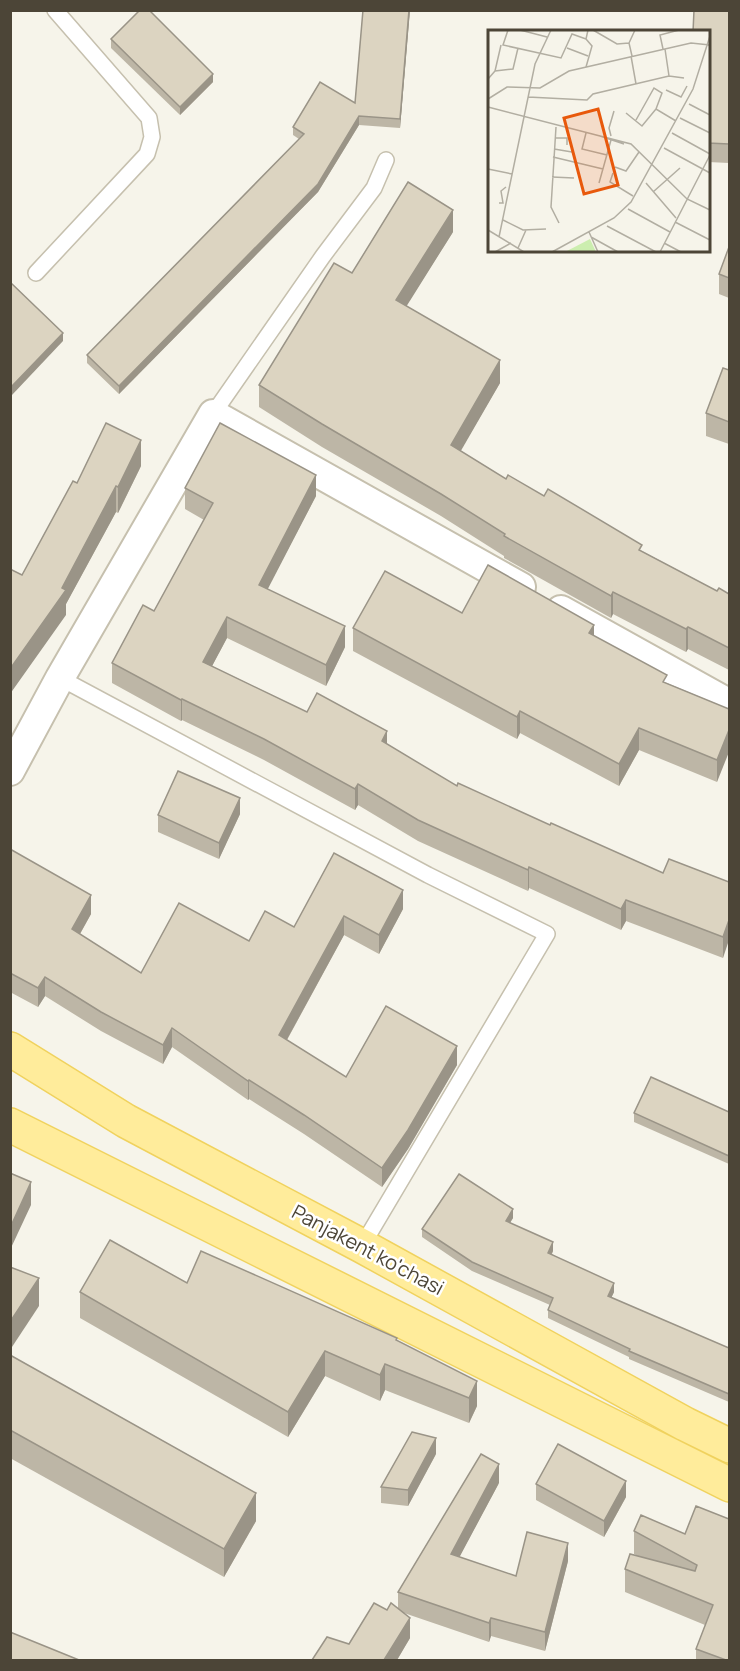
<svg xmlns="http://www.w3.org/2000/svg" width="740" height="1671" viewBox="0 0 740 1671" font-family="Manrope,sans-serif">
<rect width="100%" height="100%" fill="#f6f4ea"/>
<g fill="none" stroke-linecap="round" stroke-linejoin="round">
<defs>
<g id="service">
<path d="M 36,273 L 147,154 L 152,137 L 149,118 L 55,10"/>
<path d="M 213,414 L 323,256 L 374,188 L 386,160"/>
<path d="M 60,678 L 428,875 L 547,934 L 362,1246"/>
</g>
<g id="minor">
<path d="M 561,610 L 730,704"/>
<path d="M 10,771 L 60,678 L 213,414 L 521,587"/>
</g>
<g id="primary">
<path d="M 10,1049 L 126,1121 L 362,1246 L 685,1424 L 730,1446"/>
<path d="M 10,1125 L 730,1485"/>
</g>
</defs>
<!-- service casing -->
<use href="#service" stroke="#c6c0ae" stroke-width="18"/>
<!-- minor casing -->
<use href="#minor" stroke="#c6c0ae" stroke-width="32"/>
<!-- primary casing -->
<use href="#primary" stroke="#f0d25e" stroke-width="36"/>
<!-- service -->
<use href="#service" stroke="#fff" stroke-width="15"/>
<!-- minor -->
<use href="#minor" stroke="#fff" stroke-width="28"/>
<!-- primary -->
<use href="#primary" stroke="#ffec9b" stroke-width="33"/>
</g>
<!-- wall -->
<g fill="#bdb6a6">
<path d="M 363,10 L 410,10 L 400,128 L 359,125 L 318,192 L 119,394 L 87,363 L 87,355 L 299,139 L 293,135 L 293,127 L 355,103 Z"/>
<path d="M 729,10 L 729,163 L 708,162 L 708,32 Z"/>
<path d="M 111,39 L 213,82 L 180,115 L 111,48 Z"/>
<path d="M 453,232 L 406,306 L 500,383 L 460,451 L 506,479 L 544,496 L 642,551 L 717,591 L 729,594 L 729,670 L 688,649 L 686,652 L 613,614 L 611,618 L 504,558 L 504,556 L 441,516 L 322,447 L 259,407 L 259,385 L 352,273 Z"/>
<path d="M 729,247 L 729,298 L 719,294 L 719,274 Z"/>
<path d="M 729,370 L 729,444 L 706,436 L 706,413 Z"/>
<path d="M 141,466 L 118,513 L 116,512 L 66,604 L 66,615 L 22,575 L 77,483 Z"/>
<path d="M 185,488 L 316,496 L 267,589 L 345,647 L 326,686 L 227,638 L 212,666 L 307,712 L 387,744 L 457,786 L 663,873 L 729,882 L 723,958 L 626,921 L 621,930 L 529,888 L 528,891 L 418,841 L 358,805 L 355,810 L 264,760 L 182,720 L 181,721 L 112,683 L 112,663 L 154,611 L 204,520 L 185,509 Z"/>
<path d="M 462,613 L 667,683 L 729,709 L 717,782 L 639,750 L 619,786 L 520,733 L 517,739 L 353,651 L 353,628 Z"/>
<path d="M 240,814 L 219,859 L 158,832 L 158,815 Z"/>
<path d="M 10,849 L 91,914 L 80,934 L 141,973 L 294,927 L 334,853 L 403,909 L 379,954 L 344,935 L 287,1040 L 346,1077 L 457,1065 L 408,1149 L 382,1187 L 304,1134 L 249,1099 L 248,1100 L 172,1047 L 163,1064 L 101,1031 L 45,996 L 38,1007 L 10,992 Z"/>
<path d="M 729,1112 L 729,1164 L 634,1122 L 634,1113 Z"/>
<path d="M 513,1218 L 510,1223 L 553,1251 L 552,1254 L 614,1292 L 611,1298 L 729,1348 L 729,1402 L 629,1359 L 629,1357 L 548,1318 L 548,1310 L 550,1305 L 472,1271 L 422,1237 L 422,1229 Z"/>
<path d="M 187,1283 L 397,1341 L 477,1381 L 477,1406 L 469,1423 L 385,1390 L 380,1401 L 325,1376 L 288,1437 L 80,1318 L 80,1292 Z"/>
<path d="M 10,1355 L 256,1521 L 224,1577 L 10,1458 Z"/>
<path d="M 436,1454 L 408,1506 L 381,1503 L 381,1487 Z"/>
<path d="M 499,1483 L 459,1557 L 516,1576 L 568,1561 L 545,1651 L 491,1636 L 489,1642 L 404,1613 L 410,1638 L 397,1660 L 312,1660 L 349,1644 L 387,1610 L 398,1609 L 398,1592 Z"/>
<path d="M 536,1484 L 626,1497 L 604,1537 L 536,1500 Z"/>
<path d="M 696,1506 L 729,1660 L 696,1660 L 696,1649 L 705,1625 L 625,1592 L 625,1569 L 638,1556 L 634,1554 L 634,1531 L 685,1534 Z"/>
</g>
<!-- shaded-wall -->
<g fill="#9a9487">
<path d="M 409,10 L 410,10 L 400,128 L 400,119 Z"/>
<path d="M 213,74 L 213,82 L 180,115 L 180,107 Z"/>
<path d="M 359,116 L 359,125 L 318,192 L 119,394 L 119,386 Z"/>
<path d="M 453,210 L 453,232 L 396,323 L 396,300 Z"/>
<path d="M 63,333 L 63,341 L 12,395 L 12,386 Z"/>
<path d="M 500,360 L 500,383 L 451,468 L 451,445 Z"/>
<path d="M 141,440 L 141,466 L 118,513 L 118,487 Z"/>
<path d="M 316,475 L 316,496 L 259,606 L 259,585 Z"/>
<path d="M 116,486 L 116,512 L 66,604 L 66,615 L 10,694 L 10,669 L 62,588 Z"/>
<path d="M 613,592 L 613,614 L 611,618 L 611,596 Z"/>
<path d="M 227,617 L 227,638 L 203,683 L 203,662 Z"/>
<path d="M 594,625 L 594,647 L 589,633 Z"/>
<path d="M 345,626 L 345,647 L 326,686 L 326,665 Z"/>
<path d="M 688,627 L 688,649 L 686,652 L 686,629 Z"/>
<path d="M 182,699 L 182,720 L 181,721 L 181,700 Z"/>
<path d="M 520,711 L 520,733 L 517,739 L 517,717 Z"/>
<path d="M 639,728 L 639,750 L 619,786 L 619,764 Z"/>
<path d="M 729,730 L 729,752 L 717,782 L 717,760 Z"/>
<path d="M 387,731 L 387,752 L 382,741 Z"/>
<path d="M 358,784 L 358,805 L 355,810 L 355,789 Z"/>
<path d="M 240,798 L 240,814 L 219,859 L 219,843 Z"/>
<path d="M 529,867 L 529,888 L 528,891 L 528,870 Z"/>
<path d="M 403,890 L 403,909 L 379,954 L 379,935 Z"/>
<path d="M 91,895 L 91,914 L 72,948 L 72,929 Z"/>
<path d="M 626,900 L 626,921 L 621,930 L 621,909 Z"/>
<path d="M 344,916 L 344,935 L 279,1054 L 279,1035 Z"/>
<path d="M 729,920 L 729,940 L 723,958 L 723,937 Z"/>
<path d="M 45,977 L 45,996 L 38,1007 L 38,988 Z"/>
<path d="M 172,1028 L 172,1047 L 163,1064 L 163,1045 Z"/>
<path d="M 457,1046 L 457,1065 L 408,1149 L 382,1187 L 382,1168 Z"/>
<path d="M 249,1080 L 249,1099 L 248,1100 L 248,1081 Z"/>
<path d="M 31,1182 L 31,1205 L 10,1250 L 10,1228 Z"/>
<path d="M 513,1209 L 513,1218 L 506,1229 L 506,1221 Z"/>
<path d="M 553,1242 L 553,1251 L 548,1261 L 548,1253 Z"/>
<path d="M 39,1278 L 39,1306 L 10,1350 L 10,1322 Z"/>
<path d="M 614,1283 L 614,1292 L 608,1305 L 608,1296 Z"/>
<path d="M 325,1351 L 325,1376 L 288,1437 L 288,1412 Z"/>
<path d="M 385,1364 L 385,1390 L 380,1401 L 380,1375 Z"/>
<path d="M 477,1381 L 477,1406 L 469,1423 L 469,1398 Z"/>
<path d="M 436,1438 L 436,1454 L 408,1506 L 408,1490 Z"/>
<path d="M 499,1464 L 499,1483 L 451,1573 L 451,1554 Z"/>
<path d="M 626,1481 L 626,1497 L 604,1537 L 604,1521 Z"/>
<path d="M 256,1493 L 256,1521 L 224,1577 L 224,1549 Z"/>
<path d="M 568,1543 L 568,1561 L 545,1651 L 545,1632 Z"/>
<path d="M 410,1618 L 410,1638 L 397,1660 L 384,1660 Z"/>
<path d="M 491,1618 L 491,1636 L 489,1642 L 489,1623 Z"/>
</g>
<!-- building -->
<g fill="#dcd4c1" stroke="#9a9487" stroke-width="1.5">
<path d="M 140,10 L 149,10 L 213,74 L 180,107 L 111,39 Z"/>
<path d="M 363,10 L 409,10 L 400,119 L 359,116 L 318,184 L 119,386 L 87,355 L 304,134 L 293,127 L 320,82 L 355,103 Z"/>
<path d="M 694,10 L 729,10 L 729,144 L 708,143 L 708,32 L 693,32 Z"/>
<path d="M 408,182 L 453,210 L 396,300 L 500,360 L 451,445 L 506,479 L 508,475 L 544,496 L 548,489 L 642,545 L 639,550 L 717,591 L 719,588 L 729,594 L 729,648 L 688,627 L 686,629 L 613,592 L 611,596 L 504,536 L 505,534 L 441,494 L 322,424 L 259,385 L 334,263 L 352,273 Z"/>
<path d="M 729,247 L 729,278 L 719,274 Z"/>
<path d="M 10,282 L 63,333 L 12,386 L 10,385 Z"/>
<path d="M 723,368 L 729,370 L 729,422 L 706,413 Z"/>
<path d="M 106,423 L 141,440 L 118,487 L 116,486 L 62,588 L 66,590 L 10,669 L 10,569 L 22,575 L 73,481 L 77,483 Z"/>
<path d="M 220,423 L 316,475 L 259,585 L 345,626 L 326,665 L 227,617 L 203,662 L 307,712 L 317,693 L 387,731 L 382,741 L 457,786 L 458,783 L 550,825 L 551,823 L 663,873 L 669,859 L 729,882 L 729,920 L 723,937 L 626,900 L 621,909 L 529,867 L 528,870 L 418,820 L 358,784 L 355,789 L 264,739 L 182,699 L 181,700 L 112,663 L 143,605 L 154,611 L 213,503 L 185,488 Z"/>
<path d="M 488,565 L 594,625 L 589,633 L 667,675 L 663,682 L 729,709 L 729,730 L 717,760 L 639,728 L 619,764 L 520,711 L 517,717 L 353,628 L 385,571 L 462,613 Z"/>
<path d="M 178,771 L 240,798 L 219,843 L 158,815 Z"/>
<path d="M 10,849 L 91,895 L 72,929 L 141,973 L 179,903 L 249,941 L 265,911 L 294,927 L 334,853 L 403,890 L 379,935 L 344,916 L 279,1035 L 346,1077 L 386,1006 L 457,1046 L 408,1130 L 382,1168 L 304,1115 L 249,1080 L 248,1081 L 172,1028 L 163,1045 L 101,1012 L 45,977 L 38,988 L 10,973 Z"/>
<path d="M 651,1077 L 729,1112 L 729,1156 L 634,1113 Z"/>
<path d="M 10,1173 L 31,1182 L 10,1228 Z"/>
<path d="M 459,1174 L 513,1209 L 506,1221 L 553,1242 L 548,1253 L 614,1283 L 608,1296 L 729,1348 L 729,1394 L 629,1351 L 630,1349 L 548,1310 L 553,1298 L 472,1262 L 422,1229 Z"/>
<path d="M 110,1240 L 187,1283 L 201,1251 L 397,1338 L 396,1340 L 477,1381 L 469,1398 L 385,1364 L 380,1375 L 325,1351 L 288,1412 L 80,1292 Z"/>
<path d="M 10,1267 L 39,1278 L 10,1322 Z"/>
<path d="M 10,1355 L 256,1493 L 224,1549 L 10,1430 Z"/>
<path d="M 412,1432 L 436,1438 L 408,1490 L 381,1487 Z"/>
<path d="M 558,1444 L 626,1481 L 604,1521 L 536,1484 Z"/>
<path d="M 481,1454 L 499,1464 L 451,1554 L 516,1576 L 527,1532 L 568,1543 L 545,1632 L 491,1618 L 489,1623 L 398,1592 Z"/>
<path d="M 696,1506 L 729,1519 L 729,1660 L 726,1660 L 696,1649 L 713,1605 L 625,1569 L 630,1554 L 695,1571 L 697,1565 L 634,1531 L 641,1515 L 685,1534 Z"/>
<path d="M 374,1603 L 387,1610 L 391,1603 L 410,1618 L 384,1660 L 312,1660 L 327,1637 L 349,1644 Z"/>
<path d="M 10,1632 L 79,1660 L 10,1660 Z"/>
</g>
<g text-anchor="middle" stroke-width="5" stroke-linejoin="round" paint-order="stroke">
<!-- street labels -->
<g font-size="20" fill="#4c4537" stroke="#fff">
<text transform="translate(368 1250) rotate(28)" y="7">Panjakent ko'chasi</text>
</g>
</g>
<!-- overview -->
<g transform="translate(488 30)">
<rect width="222" height="222" fill="#f6f4ea"/>
<path d="M 102,209 L 108,222 L 77,222 Z" fill="#cceeaf"/>
<path fill="none" stroke="#b2aea2" stroke-width="1.5" d="M 20,0 L 15,15 L 73,28 L 84,4 L 98,9M 32,0 L 59,7M 105,0 L 129,14 L 141,13M 79,18 L 100,26M 175,19 L 172,5 L 191,0M 177,19 L 181,46M 143,26 L 148,54M 144,26 L 141,13 L 147,0M 98,37 L 104,16 L 98,9 L 100,0M 7,41 L 13,15M 0,49 L 7,41 L 25,39 L 30,18M 178,60 L 193,67 L 199,56M 40,67 L 99,70 L 105,64 L 181,46 L 196,48M 0,69 L 19,57 L 52,58 L 81,41 L 203,13 L 222,15M 201,74 L 222,85M 0,77 L 143,114 L 199,169 L 222,180M 138,83 L 154,96 L 168,79 L 188,91M 192,88 L 222,103M 148,90 L 166,58 L 174,63 L 168,79M 68,97 L 63,177 L 71,193M 98,103 L 94,119 L 119,125M 184,103 L 222,124M 112,106 L 136,114M 123,106 L 121,98 L 126,81M 67,108 L 79,108 L 79,115M 176,118 L 222,143M 66,119 L 84,122M 65,127 L 115,139M 127,137 L 138,141 L 151,122M 0,139 L 24,144M 125,143 L 122,152 L 145,166M 64,147 L 86,148M 111,153 L 123,110M 158,153 L 188,188M 165,162 L 192,138M 11,173 L 15,173 L 13,161 L 18,157M 140,179 L 182,202M 15,190 L 35,200 L 58,199M 187,192 L 222,210M 119,196 L 168,222M 0,200 L 36,222M 101,202 L 110,222M 11,207 L 47,34 L 63,0M 103,207 L 130,222M 176,213 L 193,222M 30,218 L 38,200M 7,222 L 23,213M 64,222 L 126,188 L 143,172 L 205,59 L 222,6M 172,222 L 222,125"/>
<path fill="#e8590c" fill-opacity="0.15" stroke="#e8590c" stroke-width="3" d="M 110,79 L 130,155 L 96,164 L 76,88 Z"/>
<rect width="222" height="222" fill="none" stroke="#4c4537" stroke-width="3"/>
</g>
<!-- border -->
<rect width="740" height="1671" fill="none" stroke="#4c4537" stroke-width="24"/>
</svg>
